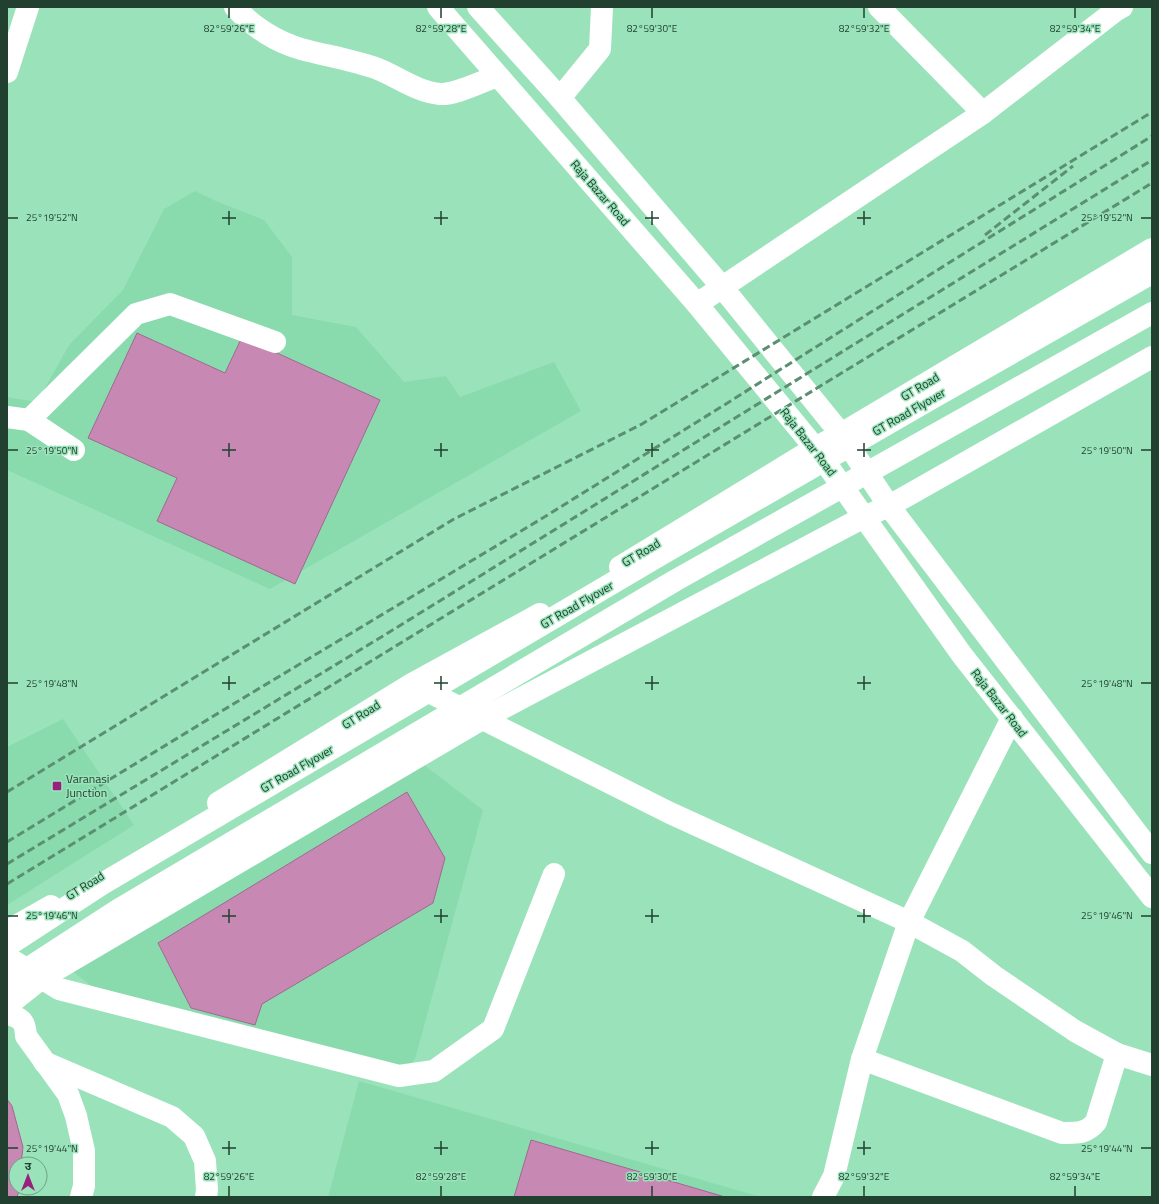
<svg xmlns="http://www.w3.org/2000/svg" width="1159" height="1204" viewBox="0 0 1159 1204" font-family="'Titillium Web','Noto Sans Devanagari',sans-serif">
<rect width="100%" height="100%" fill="#9ae3ba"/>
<!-- built -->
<g fill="#89dbae">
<path d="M 195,191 L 218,202 L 264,220 L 292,257 L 292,315 L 356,327 L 404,382 L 446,376 L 460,397 L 554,362 L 581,411 L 270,589 L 7,470 L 7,397 L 37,402 L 69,345 L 123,290 L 164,209 Z"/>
<path d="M 63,719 L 134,825 L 7,905 L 7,747 Z"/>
<path d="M 419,761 L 483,810 L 415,1059 L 408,1067 L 379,1065 L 93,987 L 64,965 Z"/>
<path d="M 359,1081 L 761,1197 L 328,1197 Z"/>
</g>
<!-- building -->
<g fill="#c789b4" stroke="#a26790">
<path d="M 137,333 L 225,373 L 242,337 L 380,400 L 295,584 L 157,521 L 177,478 L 88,438 Z"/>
<path d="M 407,792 L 445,858 L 433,903 L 262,1004 L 255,1025 L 191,1008 L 158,943 Z"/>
<path d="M 7,1099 L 12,1106 L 23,1147 L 21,1164 L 16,1164 L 16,1188 L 20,1188 L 17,1197 L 7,1197 Z"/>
<path d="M 531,1140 L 725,1197 L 514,1197 Z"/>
</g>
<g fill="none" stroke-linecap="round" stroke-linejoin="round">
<!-- minor -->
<g stroke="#fff" stroke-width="22">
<path d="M 235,7 C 252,27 277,42 301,49 C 327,56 353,60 378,69 C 398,77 417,92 440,94 C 456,95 482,81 498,76"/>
<path d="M 879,7 L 983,113"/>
<path d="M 7,72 L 28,7"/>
<path d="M 560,98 L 600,49 L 602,7"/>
<path d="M 697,304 L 983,113 L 1115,11 L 1122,7"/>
<path d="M 7,417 L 29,420 L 136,314 L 170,304 L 275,342"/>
<path d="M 29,420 L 74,450"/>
<path d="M 413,684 L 670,813 L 909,922 L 962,951 L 994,976 L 1075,1031 L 1117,1054 L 1152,1065"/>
<path d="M 7,957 L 59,989 L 399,1076 L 434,1071 L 493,1029 L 554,874"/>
<path d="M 7,1014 C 21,1018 25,1020 26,1036 L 68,1094 L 76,1116 L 84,1151 L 84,1186 L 81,1197"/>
<path d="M 862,1059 L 1062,1133 C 1077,1133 1086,1134 1096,1122 L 1117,1054"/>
<path d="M 44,1062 L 172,1117 L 194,1136 L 205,1161 L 207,1190 L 206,1197"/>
<path d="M 823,1197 L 834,1176 L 862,1059 L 909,922 L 1012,718"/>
</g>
<!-- major -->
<g stroke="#fff" stroke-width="22">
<path d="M 438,7 L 697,304 L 815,448 L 962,655 L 1152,897"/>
<path d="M 478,7 L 560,98 L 722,287 L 841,434 L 889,506 L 1152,853"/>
<path d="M 620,567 L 815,448 L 841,434 L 1152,249"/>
<path d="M 218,803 L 412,684 L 540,614"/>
<path d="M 7,931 L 51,906"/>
<path d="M 7,1006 L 42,978 L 482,719 L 864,517 L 889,506 L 1152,357"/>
</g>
<!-- highway -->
<g stroke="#fff" stroke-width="22">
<path d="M 7,946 L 102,884 L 660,555 L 934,397 L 1152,273"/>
<path d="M 7,982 L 118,910 L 676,580 L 1152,313"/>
</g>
<!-- rail -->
<g stroke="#5b8f72" stroke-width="3" stroke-dasharray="8 4" stroke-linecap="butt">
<path d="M 985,235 L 1073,166"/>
<path d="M 7,792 L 454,519 L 642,424 L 1152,112"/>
<path d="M 7,842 L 230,706 L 546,516 L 729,402 L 947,264 L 1152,136"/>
<path d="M 7,864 L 383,636 L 1152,160"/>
<path d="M 7,884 L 1152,183"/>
</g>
</g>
<!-- ticks -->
<path fill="none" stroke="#21402f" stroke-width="1.5" d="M 229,8 L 229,18M 441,8 L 441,18M 652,8 L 652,18M 864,8 L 864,18M 1075,8 L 1075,18M 229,211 L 229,225M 441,211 L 441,225M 652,211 L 652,225M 864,211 L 864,225M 8,218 L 18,218M 222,218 L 236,218M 434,218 L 448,218M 645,218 L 659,218M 857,218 L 871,218M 1141,218 L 1151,218M 229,443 L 229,457M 441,443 L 441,457M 652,443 L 652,457M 864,443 L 864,457M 8,450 L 18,450M 222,450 L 236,450M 434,450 L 448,450M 645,450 L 659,450M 857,450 L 871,450M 1141,450 L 1151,450M 229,676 L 229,690M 441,676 L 441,690M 652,676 L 652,690M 864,676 L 864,690M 8,683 L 18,683M 222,683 L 236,683M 434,683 L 448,683M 645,683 L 659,683M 857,683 L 871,683M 1141,683 L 1151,683M 229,909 L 229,923M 441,909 L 441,923M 652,909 L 652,923M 864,909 L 864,923M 8,916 L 18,916M 222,916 L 236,916M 434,916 L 448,916M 645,916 L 659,916M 857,916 L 871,916M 1141,916 L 1151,916M 229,1141 L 229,1155M 441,1141 L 441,1155M 652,1141 L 652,1155M 864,1141 L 864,1155M 8,1148 L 18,1148M 222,1148 L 236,1148M 434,1148 L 448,1148M 645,1148 L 659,1148M 857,1148 L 871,1148M 1141,1148 L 1151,1148M 229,1186 L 229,1196M 441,1186 L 441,1196M 652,1186 L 652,1196M 864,1186 L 864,1196M 1075,1186 L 1075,1196"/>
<!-- markers -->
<rect fill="#98217d" stroke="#9ae3ba" stroke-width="1.5" x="52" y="781" width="10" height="10" rx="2"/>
<g text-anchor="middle" stroke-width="3" stroke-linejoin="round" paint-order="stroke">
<!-- street labels -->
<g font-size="12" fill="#21402f" stroke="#9ae3ba">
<text transform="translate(600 193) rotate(49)" y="4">Raja Bazar Road</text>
<text transform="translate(920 387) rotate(-31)" y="4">GT Road</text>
<text transform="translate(909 412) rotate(-30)" y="4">GT Road Flyover</text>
<text transform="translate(808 442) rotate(52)" y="4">Raja Bazar Road</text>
<text transform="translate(641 553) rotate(-31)" y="4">GT Road</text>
<text transform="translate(577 605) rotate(-30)" y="4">GT Road Flyover</text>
<text transform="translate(999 703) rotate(52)" y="4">Raja Bazar Road</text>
<text transform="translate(361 715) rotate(-32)" y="4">GT Road</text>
<text transform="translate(297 769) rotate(-30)" y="4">GT Road Flyover</text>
<text transform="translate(85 886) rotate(-32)" y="4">GT Road</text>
</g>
<!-- poi labels -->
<g font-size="12" fill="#21402f" stroke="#9ae3ba" text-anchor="start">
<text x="66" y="783">Varanasi<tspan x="66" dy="14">Junction</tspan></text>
</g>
</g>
<g font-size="10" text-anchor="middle" fill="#21402f" stroke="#9ae3ba" stroke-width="3" stroke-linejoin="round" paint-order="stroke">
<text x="229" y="32">82°59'26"E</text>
<text x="441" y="32">82°59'28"E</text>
<text x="652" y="32">82°59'30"E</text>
<text x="864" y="32">82°59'32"E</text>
<text x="1075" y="32">82°59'34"E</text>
<text x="52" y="221">25°19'52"N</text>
<text x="1107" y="221">25°19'52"N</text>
<text x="52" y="454">25°19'50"N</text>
<text x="1107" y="454">25°19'50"N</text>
<text x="52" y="687">25°19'48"N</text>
<text x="1107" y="687">25°19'48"N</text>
<text x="52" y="919">25°19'46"N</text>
<text x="1107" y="919">25°19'46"N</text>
<text x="52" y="1152">25°19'44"N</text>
<text x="1107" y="1152">25°19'44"N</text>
<text x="229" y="1180">82°59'26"E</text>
<text x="441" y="1180">82°59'28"E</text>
<text x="652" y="1180">82°59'30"E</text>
<text x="864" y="1180">82°59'32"E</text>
<text x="1075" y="1180">82°59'34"E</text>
</g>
<!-- border -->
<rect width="1159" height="1204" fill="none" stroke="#21402f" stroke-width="16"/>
<!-- north arrow -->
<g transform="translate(28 1176)"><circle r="19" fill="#9ae3ba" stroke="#6aa282"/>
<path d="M0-3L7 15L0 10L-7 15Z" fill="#98217d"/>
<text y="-6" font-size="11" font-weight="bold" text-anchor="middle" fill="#21402f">उ</text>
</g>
</svg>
